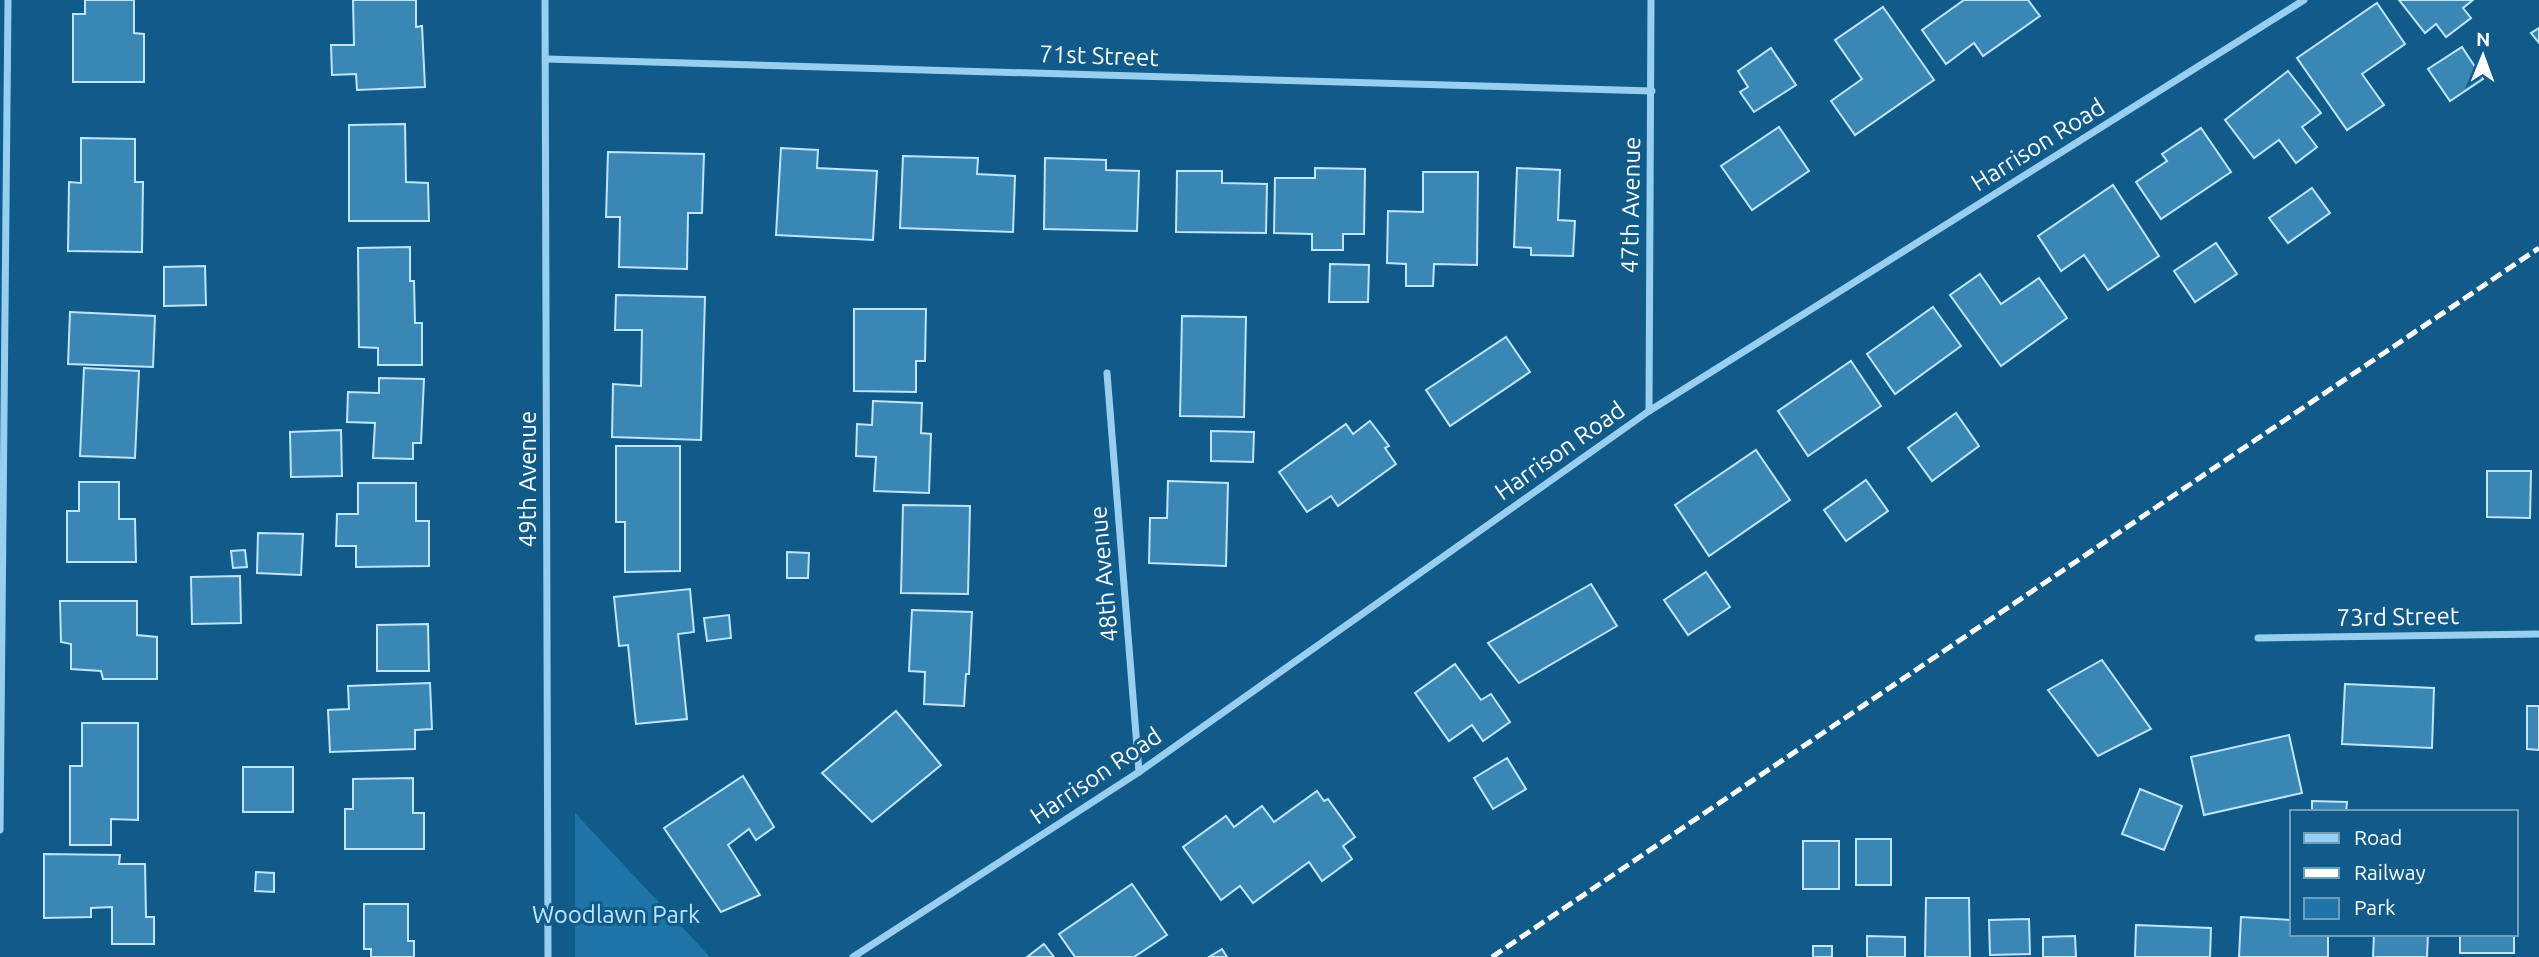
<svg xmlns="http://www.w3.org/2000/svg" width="2539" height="957" viewBox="0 0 2539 957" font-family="Ubuntu,sans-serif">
<rect width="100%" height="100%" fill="#115b8b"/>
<!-- green -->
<path fill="#2075a8" d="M 575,813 L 710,957 L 575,957 Z"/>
<!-- building -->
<g fill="#3a86b5" stroke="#bfe5fc" stroke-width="2">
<path d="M 85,0 L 134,0 L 134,33 L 144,34 L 144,82 L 73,82 L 73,14 L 85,14 Z"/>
<path d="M 353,0 L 416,0 L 416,27 L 422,26 L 425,87 L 357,90 L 356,74 L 332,75 L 331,45 L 354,45 Z"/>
<path d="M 1964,0 L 2028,0 L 2040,16 L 1983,56 L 1974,43 L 1946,64 L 1922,30 Z"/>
<path d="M 2399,0 L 2473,0 L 2463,8 L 2471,18 L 2446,37 L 2436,24 L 2425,33 Z"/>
<path d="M 2377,3 L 2405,44 L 2362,74 L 2384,105 L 2347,130 L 2297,58 Z"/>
<path d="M 1883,7 L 1934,80 L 1855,135 L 1831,101 L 1862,79 L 1835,40 Z"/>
<path d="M 2539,28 L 2539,43 L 2531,33 Z"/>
<path d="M 2462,47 L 2483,79 L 2450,101 L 2428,69 Z"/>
<path d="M 1771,48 L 1796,85 L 1754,112 L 1740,92 L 1748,87 L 1738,71 Z"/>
<path d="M 2288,71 L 2321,113 L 2302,127 L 2317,147 L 2296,163 L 2279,140 L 2254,158 L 2225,120 Z"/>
<path d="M 405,124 L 406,182 L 428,183 L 429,221 L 349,221 L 349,125 Z"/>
<path d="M 1779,127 L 1809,171 L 1752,210 L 1721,166 Z"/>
<path d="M 2201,128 L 2231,172 L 2161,219 L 2136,182 L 2167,161 L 2162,154 Z"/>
<path d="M 81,138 L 135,139 L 135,182 L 143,182 L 142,252 L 68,251 L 69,182 L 81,183 Z"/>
<path d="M 781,148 L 818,150 L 817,168 L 877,171 L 873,240 L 776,235 Z"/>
<path d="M 608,152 L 704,154 L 702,213 L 688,213 L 687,269 L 619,267 L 620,217 L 606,217 Z"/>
<path d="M 903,156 L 978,158 L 977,174 L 1015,176 L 1013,232 L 900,228 Z"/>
<path d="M 1045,158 L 1106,160 L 1106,170 L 1139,171 L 1137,231 L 1044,229 Z"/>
<path d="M 1315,168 L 1365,169 L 1364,234 L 1343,234 L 1343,250 L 1312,250 L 1312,234 L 1274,233 L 1275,178 L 1315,178 Z"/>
<path d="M 1517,168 L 1560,170 L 1558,220 L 1575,221 L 1573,256 L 1531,255 L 1531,248 L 1514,247 Z"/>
<path d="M 1177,171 L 1222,171 L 1222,183 L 1267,184 L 1266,233 L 1176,232 Z"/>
<path d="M 1423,172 L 1478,172 L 1477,265 L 1434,264 L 1433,286 L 1406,286 L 1406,264 L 1387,263 L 1388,211 L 1423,212 Z"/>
<path d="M 2113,185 L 2159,256 L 2108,290 L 2084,255 L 2061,271 L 2038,236 Z"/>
<path d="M 2312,188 L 2330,213 L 2288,243 L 2269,218 Z"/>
<path d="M 2216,243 L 2237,274 L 2195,302 L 2174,271 Z"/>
<path d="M 410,247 L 410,281 L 414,281 L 415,323 L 422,323 L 422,365 L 378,365 L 378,348 L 359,347 L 358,248 Z"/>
<path d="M 1330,264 L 1369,265 L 1368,302 L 1329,302 Z"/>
<path d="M 205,266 L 206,305 L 164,306 L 164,267 Z"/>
<path d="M 1980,274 L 2001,304 L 2039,278 L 2067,318 L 2001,366 L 1950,295 Z"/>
<path d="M 616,295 L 705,297 L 701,440 L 612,437 L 613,384 L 641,386 L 642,330 L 615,330 Z"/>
<path d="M 1933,307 L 1961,346 L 1895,394 L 1867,354 Z"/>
<path d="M 854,309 L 926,309 L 925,361 L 916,361 L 916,392 L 854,391 Z"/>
<path d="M 70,312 L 155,316 L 153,367 L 68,364 Z"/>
<path d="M 1182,316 L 1246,317 L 1244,417 L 1180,416 Z"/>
<path d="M 1506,337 L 1530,372 L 1450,426 L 1426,390 Z"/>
<path d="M 1851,361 L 1881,406 L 1808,456 L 1778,411 Z"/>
<path d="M 84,368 L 139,371 L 135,458 L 80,456 Z"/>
<path d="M 379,378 L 424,379 L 421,443 L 413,443 L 413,459 L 373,458 L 375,423 L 347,422 L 348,392 L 379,393 Z"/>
<path d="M 873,401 L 922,403 L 921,433 L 931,434 L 929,493 L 874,491 L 876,457 L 856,456 L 857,424 L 872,425 Z"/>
<path d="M 1956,413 L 1979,446 L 1932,481 L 1908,448 Z"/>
<path d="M 1370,421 L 1389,446 L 1385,448 L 1396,464 L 1338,506 L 1331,496 L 1307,512 L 1279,472 L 1346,424 L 1353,434 Z"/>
<path d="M 341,430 L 342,476 L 291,477 L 290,432 Z"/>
<path d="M 1211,431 L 1254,432 L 1253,462 L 1211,461 Z"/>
<path d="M 616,446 L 680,446 L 680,571 L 625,572 L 625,522 L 616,522 Z"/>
<path d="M 1756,450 L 1790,500 L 1709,556 L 1675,505 Z"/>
<path d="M 2487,471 L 2531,471 L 2530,518 L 2487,517 Z"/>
<path d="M 1866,480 L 1888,511 L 1846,541 L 1824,510 Z"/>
<path d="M 1168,481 L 1228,483 L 1226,566 L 1149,563 L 1150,518 L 1167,518 Z"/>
<path d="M 79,482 L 119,482 L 119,519 L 135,519 L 136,562 L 67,562 L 67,511 L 79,511 Z"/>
<path d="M 358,483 L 416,483 L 416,521 L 429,521 L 429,566 L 356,567 L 356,546 L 336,546 L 337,514 L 358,514 Z"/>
<path d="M 903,505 L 970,506 L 968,594 L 901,593 Z"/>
<path d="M 258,533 L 303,534 L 301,575 L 257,573 Z"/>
<path d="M 245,550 L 247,567 L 233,568 L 231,551 Z"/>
<path d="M 787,552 L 809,553 L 808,578 L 787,578 Z"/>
<path d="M 1706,572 L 1730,607 L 1688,635 L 1664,600 Z"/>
<path d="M 240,576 L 241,623 L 192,624 L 191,577 Z"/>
<path d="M 1591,584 L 1617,626 L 1519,683 L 1488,643 Z"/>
<path d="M 690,589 L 694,632 L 678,634 L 687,719 L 636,724 L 628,645 L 619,646 L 614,597 Z"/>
<path d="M 60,601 L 137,601 L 137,635 L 157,637 L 157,679 L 103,679 L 101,671 L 71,669 L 71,644 L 61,642 Z"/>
<path d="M 912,610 L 972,612 L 969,674 L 966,674 L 964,706 L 924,704 L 925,672 L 909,671 Z"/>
<path d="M 729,615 L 731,638 L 707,641 L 704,618 Z"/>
<path d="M 428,624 L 429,671 L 377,671 L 377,625 Z"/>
<path d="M 2102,660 L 2151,729 L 2098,756 L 2048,690 Z"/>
<path d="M 1455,664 L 1481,700 L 1491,694 L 1510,722 L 1483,741 L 1472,725 L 1449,741 L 1415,693 Z"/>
<path d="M 430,683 L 432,729 L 415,730 L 415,749 L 330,752 L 328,710 L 349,709 L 348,686 Z"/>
<path d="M 2345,684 L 2434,688 L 2432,748 L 2342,744 Z"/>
<path d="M 2527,706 L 2539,706 L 2539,750 L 2527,749 Z"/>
<path d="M 896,711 L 941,765 L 872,822 L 822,773 Z"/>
<path d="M 82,723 L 138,723 L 138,820 L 111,819 L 111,845 L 70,845 L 70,766 L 82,766 Z"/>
<path d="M 2289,735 L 2302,793 L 2204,815 L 2191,757 Z"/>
<path d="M 1507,758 L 1526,789 L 1493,809 L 1474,778 Z"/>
<rect x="243" y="767" width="50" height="45"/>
<path d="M 743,776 L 774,827 L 756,840 L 749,829 L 728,845 L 760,895 L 721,912 L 664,828 Z"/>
<path d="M 413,778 L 413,813 L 424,813 L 424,849 L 345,849 L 345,809 L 353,809 L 353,779 Z"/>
<path d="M 2140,789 L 2182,806 L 2164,850 L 2122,834 Z"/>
<path d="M 1317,791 L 1324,801 L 1328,799 L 1355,837 L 1343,846 L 1352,859 L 1322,881 L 1309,862 L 1253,903 L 1240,886 L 1221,900 L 1183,847 L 1226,816 L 1234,827 L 1262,806 L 1274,822 Z"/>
<path d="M 2312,801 L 2347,802 L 2346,812 L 2312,812 Z"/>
<rect x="1856" y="839" width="35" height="46"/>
<rect x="1803" y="841" width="36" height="48"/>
<path d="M 44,854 L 120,855 L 119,864 L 145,864 L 146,917 L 154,917 L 154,944 L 112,944 L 112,907 L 91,908 L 91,917 L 44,918 Z"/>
<path d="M 256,872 L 274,873 L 274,892 L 255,891 Z"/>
<path d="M 1132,884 L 1167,935 L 1134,957 L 1075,957 L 1059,934 Z"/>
<path d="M 1926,898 L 1969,898 L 1970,957 L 1925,957 Z"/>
<path d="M 364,904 L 408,904 L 408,941 L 414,941 L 414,957 L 371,957 L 371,949 L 364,949 Z"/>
<path d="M 2241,917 L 2292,920 L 2292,934 L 2328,934 L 2328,957 L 2239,957 Z"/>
<path d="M 2029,919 L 2030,954 L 1990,955 L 1989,920 Z"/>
<path d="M 2136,925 L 2211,928 L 2210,957 L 2135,957 Z"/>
<path d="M 2374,934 L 2428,934 L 2427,957 L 2373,957 Z"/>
<rect x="2460" y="934" width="54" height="19"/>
<path d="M 1867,936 L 1905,937 L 1905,957 L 1867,957 Z"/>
<path d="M 2075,936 L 2076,957 L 2043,957 L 2043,937 Z"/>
<path d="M 1044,944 L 1054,957 L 1027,957 Z"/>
<rect x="1813" y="946" width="19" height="11"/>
<path d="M 1222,949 L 1227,957 L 1209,957 Z"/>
</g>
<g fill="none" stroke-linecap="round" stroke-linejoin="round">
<!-- street -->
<g stroke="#98cff1" stroke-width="7">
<path d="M 545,0 L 548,957"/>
<path d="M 546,59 L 1652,91"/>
<path d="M 1107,373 L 1139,772"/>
<path d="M 1649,411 L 1651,0"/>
<path d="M 2258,638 L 2539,634"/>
<path d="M 0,830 L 8,0"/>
<path d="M 853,957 L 1139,772 L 1649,411 L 2304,0"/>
</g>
<!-- rail -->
<path stroke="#fff" stroke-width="5" stroke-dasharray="12 5" stroke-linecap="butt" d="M 1492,957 L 2539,248"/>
</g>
<g text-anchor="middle" stroke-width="6" stroke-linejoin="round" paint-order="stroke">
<!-- street labels -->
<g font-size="24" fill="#fff" stroke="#115b8b">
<text transform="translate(1099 56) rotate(2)" y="8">71st Street</text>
<text transform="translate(2038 145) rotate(-32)" y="8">Harrison Road</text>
<text transform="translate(1631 205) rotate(-89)" y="8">47th Avenue</text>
<text transform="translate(1560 451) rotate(-35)" y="8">Harrison Road</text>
<text transform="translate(528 479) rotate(-90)" y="8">49th Avenue</text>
<text transform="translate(1104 574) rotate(-95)" y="8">48th Avenue</text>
<text transform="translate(2398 617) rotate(-1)" y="8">73rd Street</text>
<text transform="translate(1096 776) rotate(-34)" y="8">Harrison Road</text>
</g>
<!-- park labels -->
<g font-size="24" fill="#bfe5fc" stroke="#115b8b">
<text x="616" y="923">Woodlawn Park</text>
</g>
</g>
<!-- legend -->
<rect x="2290" y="810" width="228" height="126" fill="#115b8b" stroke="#709db9" stroke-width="2"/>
<rect x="2304" y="833" width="35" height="10" fill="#98cff1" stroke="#709db9" stroke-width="2"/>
<text x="2354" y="845" font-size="21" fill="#ffffff">Road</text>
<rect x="2304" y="868" width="35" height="10" fill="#ffffff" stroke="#709db9" stroke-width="2"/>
<text x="2354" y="880" font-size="21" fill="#ffffff">Railway</text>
<rect x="2304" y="898" width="35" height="21" fill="#2075a8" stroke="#709db9" stroke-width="2"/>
<text x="2354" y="915" font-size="21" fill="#ffffff">Park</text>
<!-- north arrow -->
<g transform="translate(2483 56) rotate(1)" stroke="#115b8b" stroke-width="5" paint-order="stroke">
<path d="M0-5L12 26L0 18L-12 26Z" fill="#ffffff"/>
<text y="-10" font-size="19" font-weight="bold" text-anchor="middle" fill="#ffffff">N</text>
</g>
</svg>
